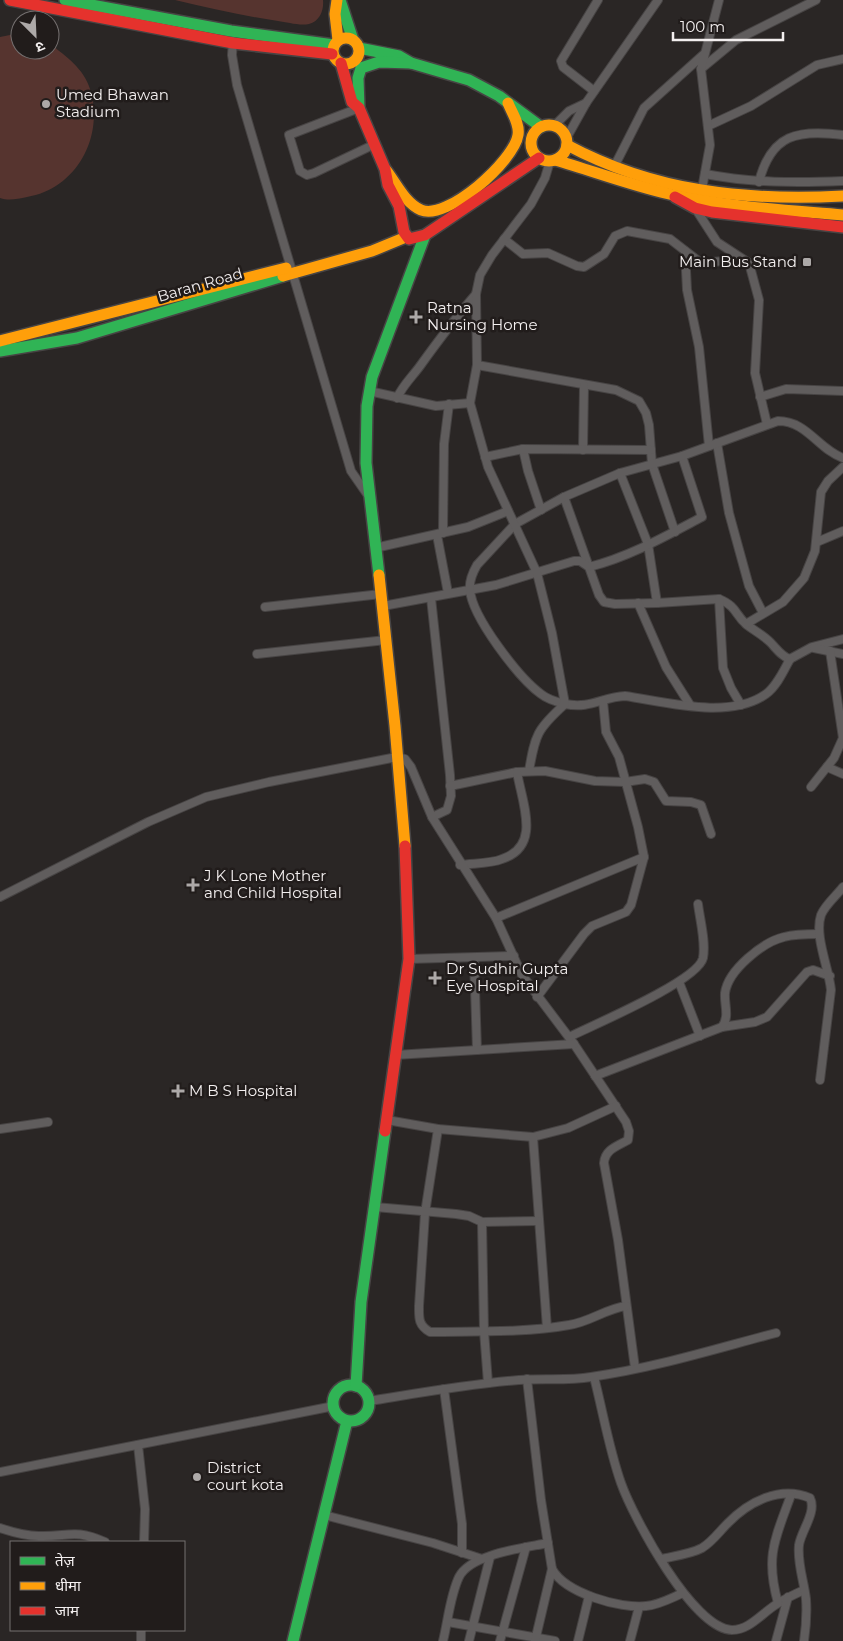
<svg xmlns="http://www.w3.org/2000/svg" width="843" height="1641" viewBox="0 0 843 1641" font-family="Montserrat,'Noto Sans Devanagari',sans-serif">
<rect width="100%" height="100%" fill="#2a2625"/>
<!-- green -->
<g fill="#56342f">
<path d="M 175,0 L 323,0 C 324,10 320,21 309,24 C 299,26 287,22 278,21 C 243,16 209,8 175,0 Z"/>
<path d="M 15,34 L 20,35 L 20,50 L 50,50 L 50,44 C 66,56 84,69 90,89 C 105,137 76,189 27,197 C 17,199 9,201 0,198 L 0,37 Z"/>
</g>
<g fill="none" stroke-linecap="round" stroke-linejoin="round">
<defs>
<g id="street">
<path d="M 233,41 L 232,55 L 237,85 L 351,471 L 367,494"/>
<path d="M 701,69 L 736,40 L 816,0"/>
<path d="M 594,91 L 563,67 L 561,61 L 598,0"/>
<path d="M 359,108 L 289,135 L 300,171 L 307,175 L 314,173 L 375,144"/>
<path d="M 555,125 L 569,111 L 586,103"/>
<path d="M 708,126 L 751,106 L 817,65 L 843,59"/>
<path d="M 567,137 L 586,103 L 658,0"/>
<path d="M 614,167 L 644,108 L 703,55"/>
<path d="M 705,174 C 752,183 796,183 843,181"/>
<path d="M 759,182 C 771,134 798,129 843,135"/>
<path d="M 702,189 L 710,145 L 701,69 L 719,0"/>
<path d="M 695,208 L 717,242 L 749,263 L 759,300 L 755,373 L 767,424"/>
<path d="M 504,239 L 523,254 L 548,253 L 577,266 L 584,267 L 604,254 L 615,236 L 627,231 L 670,239 L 701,263 L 724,261 L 737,256"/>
<path d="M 685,251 L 687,290 L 699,347 L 709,446"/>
<path d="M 477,365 L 616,390 L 639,401 L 646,413 L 649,425 L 652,464 L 675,532"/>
<path d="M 369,391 L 436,406 L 470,403"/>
<path d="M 760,397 L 786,389 L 843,391"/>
<path d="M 397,398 C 403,385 412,377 420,366 C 438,341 456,317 476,294"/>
<path d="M 717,443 L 729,513 L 749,586 L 763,613"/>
<path d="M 523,449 L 528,471 L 541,510"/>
<path d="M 583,450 L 584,386"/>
<path d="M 485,457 L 523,449 L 651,450"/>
<path d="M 620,473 L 648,544 L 657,603 L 719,599 C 738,607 734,614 747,625 C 755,631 763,635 770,642 C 776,648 782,657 790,659 L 812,647 L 843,639"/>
<path d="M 564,497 L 599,595 L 604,602 L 615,604 L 657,603"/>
<path d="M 443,533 L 444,444 L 449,404"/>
<path d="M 437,535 L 448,593"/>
<path d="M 817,542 L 843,531"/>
<path d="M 375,548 L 468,527 L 508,511"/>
<path d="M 431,598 L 450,775 L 451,796 L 447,810 L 432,817"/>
<path d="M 719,599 L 723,668 L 731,688 L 741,705"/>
<path d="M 638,603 L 666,667 L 690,705"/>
<path d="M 383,606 L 496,585 L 574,561 L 580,561 L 589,567 C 629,557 666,536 702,517 L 682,456"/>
<path d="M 265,607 L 381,594"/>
<path d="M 746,624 L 783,602 L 804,578 L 815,551 L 821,492 L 828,481 L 843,467"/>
<path d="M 814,648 L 843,654"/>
<path d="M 257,654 L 386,640"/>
<path d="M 790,659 C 784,670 777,686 766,694 C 730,720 666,702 625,696 C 602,697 591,709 565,704 C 557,702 547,699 541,694 C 519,678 472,617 470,590 C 469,582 473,572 477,565 L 515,524 L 564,497 L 620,473 L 682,456 L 778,421 C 807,421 818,449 843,458"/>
<path d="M 827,767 L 843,774"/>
<path d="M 529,771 C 535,735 537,729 565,704 L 552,633 L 537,573 L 488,467 L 470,403 L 477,365 L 476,294 L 480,275 L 492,255 L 531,204 L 545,178 L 550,161"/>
<path d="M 450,786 L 517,772 L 545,771 L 595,781 L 625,782 L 645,779 L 654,782 L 666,801 L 691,802 L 701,805 L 711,834"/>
<path d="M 811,787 L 834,758 L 843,738 L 830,651"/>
<path d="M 460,865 C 473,863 490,864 502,859 C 542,846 522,803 517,772"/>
<path d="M 0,897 L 148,822 L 206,797 L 269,782 L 397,757 L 405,759 L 411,767 L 432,817 L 496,918 L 522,975 L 574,1044 L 626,1122 L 629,1131 L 628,1140 C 618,1146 605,1149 604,1163 L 618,1240 L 635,1368"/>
<path d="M 496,918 L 644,857"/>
<path d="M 474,958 L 477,1050"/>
<path d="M 409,959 L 514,956"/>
<path d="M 679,982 L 700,1036"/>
<path d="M 537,997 L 584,934 L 592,926 L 626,912 L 631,905 L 644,857 L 638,827 L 619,757 L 606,732 L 603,701"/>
<path d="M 722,1027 L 755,1022 L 767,1017 L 807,972 L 813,970 L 830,976"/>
<path d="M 569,1037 C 593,1025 698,981 703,958 C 706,942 700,920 698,904"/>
<path d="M 395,1055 L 574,1044"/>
<path d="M 595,1076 L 722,1027 C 730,1016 724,1005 725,993 C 728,970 763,942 784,937 C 795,934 807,934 819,934"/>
<path d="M 820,1080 L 831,990 C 829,968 814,936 821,915 C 825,905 837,895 843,887"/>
<path d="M 387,1120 L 438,1129 L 533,1137 L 568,1128 L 616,1106"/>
<path d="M 0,1129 L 48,1122"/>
<path d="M 438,1129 L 425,1213 L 419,1306 C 419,1318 418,1325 430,1332 C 476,1331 524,1333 569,1325 C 590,1322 605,1309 626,1306"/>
<path d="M 533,1137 L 547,1328"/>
<path d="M 375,1207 L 456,1214 L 469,1216 L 482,1222 L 538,1221"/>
<path d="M 482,1222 L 484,1331 L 488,1383"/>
<path d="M 594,1377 C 603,1412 609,1449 621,1483 C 633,1517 693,1629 732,1630 C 750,1630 763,1612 777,1604 C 786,1598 795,1594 804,1590"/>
<path d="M 527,1379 L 541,1500 L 552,1569 C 565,1593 620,1609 646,1606 C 659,1605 671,1598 683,1593"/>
<path d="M 444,1389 L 462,1524 L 462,1553"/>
<path d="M 369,1401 C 419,1393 469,1384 519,1380 C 543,1378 567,1381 591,1377 C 654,1368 715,1349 776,1333"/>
<path d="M 138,1445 L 145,1509 L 144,1542"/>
<path d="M 0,1472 L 334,1406"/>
<path d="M 324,1515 L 433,1543 L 482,1559"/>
<path d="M 0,1528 C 12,1532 25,1536 39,1536 C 68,1537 74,1528 105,1542"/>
<path d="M 661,1559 C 674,1556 691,1554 702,1548 C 712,1542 719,1532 727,1524 C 748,1502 780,1485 810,1498 C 817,1512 801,1531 799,1545 C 797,1563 804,1581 806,1599 C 807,1613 806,1627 804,1641"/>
<path d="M 778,1603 C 765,1556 775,1539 791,1495"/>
<path d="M 448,1622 L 555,1641"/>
<path d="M 141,1630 L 141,1641"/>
<path d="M 443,1641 C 448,1621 450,1596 459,1577 C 470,1554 524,1548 548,1543"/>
<path d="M 469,1641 L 490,1557"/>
<path d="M 500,1641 L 526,1547"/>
<path d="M 535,1641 L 552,1569"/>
<path d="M 578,1641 L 589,1596"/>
<path d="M 630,1641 L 639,1607"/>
<path d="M 776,1641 L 788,1597"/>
</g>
<g id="fast">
<path d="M 65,0 L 231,31 L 334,45"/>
<path d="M 340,0 L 353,40"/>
<path d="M 359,48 L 399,56 L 411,63 L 469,80 L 499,96 L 541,127"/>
<path d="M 359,108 L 358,78 L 361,68 L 379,62 L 411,63"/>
<path d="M 0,351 L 77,338 L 283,276"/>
<path d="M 379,575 L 366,463 L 367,406 L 372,377 L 425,235"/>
<circle cx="351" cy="1403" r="18"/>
<path d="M 356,1386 L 361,1302 L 385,1131"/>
<path d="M 293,1641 L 347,1421"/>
</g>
<g id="slow">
<path d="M 337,0 L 335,14 L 338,40"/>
<circle cx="346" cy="51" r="13"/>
<circle cx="549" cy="143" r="18"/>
<path d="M 567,145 C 655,192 745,201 843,196"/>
<path d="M 555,160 C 593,171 630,185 669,194 C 726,207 785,210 843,215"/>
<path d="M 386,170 C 396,183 405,203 421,210 C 447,221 514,161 518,135 C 520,124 512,113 508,103"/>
<path d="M 283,276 L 372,251 L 406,237"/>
<path d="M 0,341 L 286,268"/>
<path d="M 379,575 L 395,726 L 405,846"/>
</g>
<g id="jam">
<path d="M 10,0 L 233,43 L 332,54"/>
<path d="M 341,63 L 352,102 L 359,108 L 385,169 L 388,185 L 399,206 L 404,232 L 409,239 L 425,235 L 539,158"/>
<path d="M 675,197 L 695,208 L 712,212 L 843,227"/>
<path d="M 385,1131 L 409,959 L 405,846"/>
</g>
</defs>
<!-- street casing -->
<use href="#street" stroke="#474444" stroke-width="10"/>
<!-- fast casing -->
<use href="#fast" stroke="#474444" stroke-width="14"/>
<!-- slow casing -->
<use href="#slow" stroke="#474444" stroke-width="14"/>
<!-- jam casing -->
<use href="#jam" stroke="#474444" stroke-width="14"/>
<!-- street -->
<use href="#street" stroke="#605d5d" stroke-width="8"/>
<!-- fast -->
<use href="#fast" stroke="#30b455" stroke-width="11"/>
<!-- slow -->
<use href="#slow" stroke="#ff9f0a" stroke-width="11"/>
<!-- jam -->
<use href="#jam" stroke="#e5322d" stroke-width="11"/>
</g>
<!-- markers -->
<g fill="#ada9a8" stroke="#211c1b" stroke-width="2">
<circle cx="46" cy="104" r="5"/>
<rect x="802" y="257" width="10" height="10" rx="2.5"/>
<path d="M413.5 309.5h5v5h5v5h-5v5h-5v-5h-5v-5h5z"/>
<path d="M190.5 877.5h5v5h5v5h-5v5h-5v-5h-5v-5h5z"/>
<path d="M432.5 970.5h5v5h5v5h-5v5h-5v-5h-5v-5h5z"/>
<path d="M175.5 1083.5h5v5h5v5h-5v5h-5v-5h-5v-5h5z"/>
<circle cx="197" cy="1477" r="5"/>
</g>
<g text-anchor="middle" stroke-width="5" stroke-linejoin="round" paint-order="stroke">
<!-- poi labels -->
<g font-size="15" fill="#f3efef" stroke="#211c1b" text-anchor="start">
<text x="56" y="100">Umed Bhawan<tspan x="56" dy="17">Stadium</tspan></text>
<text x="797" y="267" text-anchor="end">Main Bus Stand</text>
<text x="427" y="313">Ratna<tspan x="427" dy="17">Nursing Home</tspan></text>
<text x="204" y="881">J K Lone Mother<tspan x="204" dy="17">and Child Hospital</tspan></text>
<text x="446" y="974">Dr Sudhir Gupta<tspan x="446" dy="17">Eye Hospital</tspan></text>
<text x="189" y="1096">M B S Hospital</text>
<text x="207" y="1473">District<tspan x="207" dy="17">court kota</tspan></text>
</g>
<!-- street labels -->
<g font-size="15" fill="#f3efef" stroke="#211c1b">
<text transform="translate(200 285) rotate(-16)" y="5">Baran Road</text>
</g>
</g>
<!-- legend -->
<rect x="10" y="1541" width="175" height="90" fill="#211c1b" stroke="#757070"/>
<rect x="20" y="1557" width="25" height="8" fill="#30b455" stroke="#757070"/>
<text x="55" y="1566" font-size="15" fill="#f3efef">तेज़</text>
<rect x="20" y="1582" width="25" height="8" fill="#ff9f0a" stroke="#757070"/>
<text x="55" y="1591" font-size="15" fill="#f3efef">धीमा</text>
<rect x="20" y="1607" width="25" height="8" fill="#e5322d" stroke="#757070"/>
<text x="55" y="1616" font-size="15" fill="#f3efef">जाम</text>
<!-- north arrow -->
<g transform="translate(35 35) rotate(156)"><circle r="24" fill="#211c1b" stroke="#757070"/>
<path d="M0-4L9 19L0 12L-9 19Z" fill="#ada9a8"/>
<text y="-8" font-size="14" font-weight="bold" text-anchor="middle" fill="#f3efef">उ</text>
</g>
<!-- scale -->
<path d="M673 32v8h110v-8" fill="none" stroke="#f3efef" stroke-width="2.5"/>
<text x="680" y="32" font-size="15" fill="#f3efef" stroke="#211c1b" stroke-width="4" paint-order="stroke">100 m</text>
</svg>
